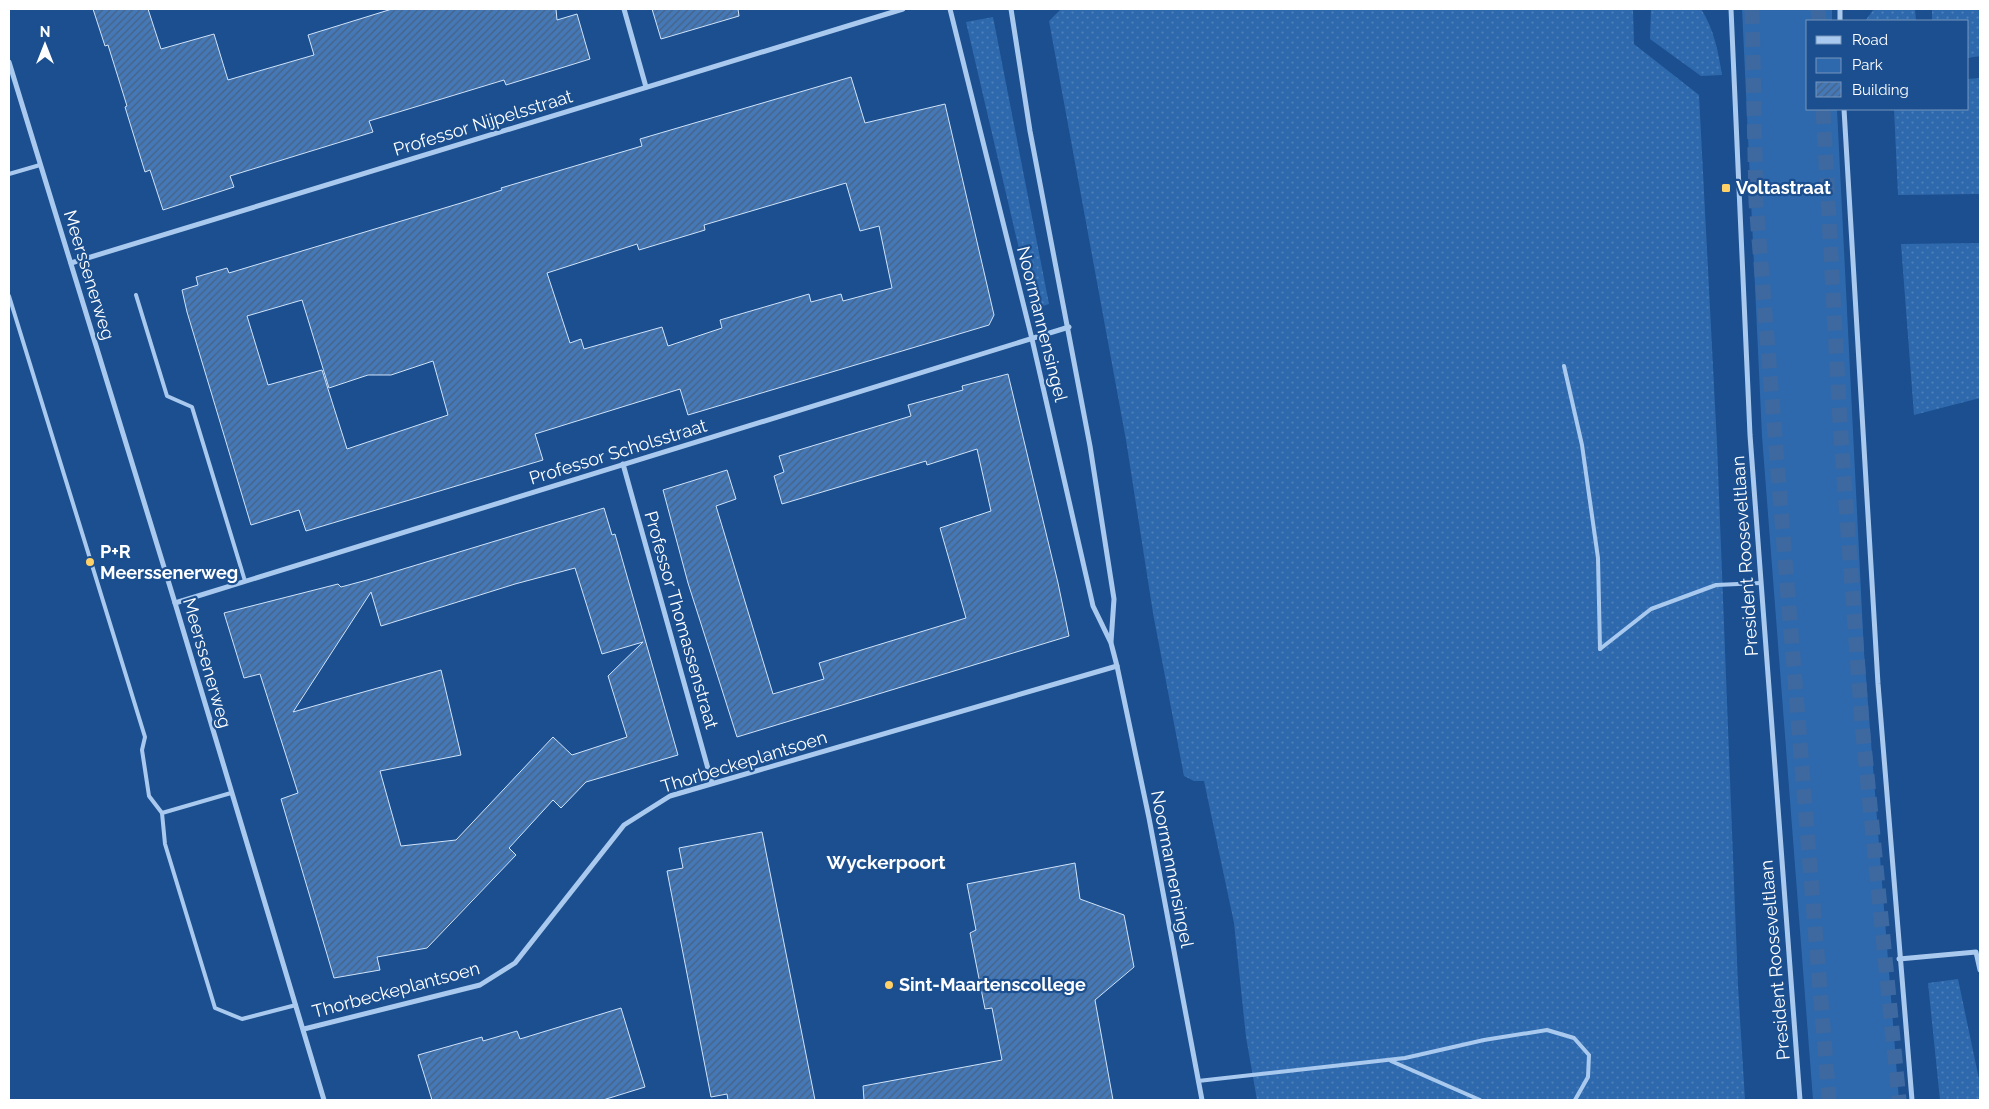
<svg xmlns="http://www.w3.org/2000/svg" width="1989" height="1109" viewBox="0 0 1989 1109" font-family="Raleway,sans-serif">
<defs>
<pattern id="grass-dots" width="8" height="8" patternUnits="userSpaceOnUse" patternTransform="scale(1.25)"><rect width="8" height="8" fill="#2e69ad"/><path d="M2 2h.1M6 6h.1" fill="none" stroke="#4d80b9" stroke-width="1.8" stroke-linecap="round"/></pattern>
<pattern id="building-hatch" width="6" height="6" patternUnits="userSpaceOnUse" patternTransform="scale(1.25)"><rect width="6" height="6" fill="#4478b7"/><path d="M-1 1l2-2M0 6l6-6M5 7l2-2" fill="none" stroke="#486282"/></pattern>
</defs>
<rect width="100%" height="100%" fill="#1b4f8f"/>
<!-- grass -->
<g fill="url(#grass-dots)">
<path d="M 1061,9 L 1633,9 L 1634,44 L 1699,95 L 1717,444 L 1738,986 L 1745,1100 L 1257,1100 L 1246,1037 L 1234,923 L 1204,781 L 1194,781 L 1184,776 L 1153,613 L 1126,440 L 1049,21 Z"/>
<path d="M 1651,9 L 1701,9 C 1714,29 1718,51 1722,75 L 1701,76 L 1650,39 Z"/>
<path d="M 1874,9 L 1915,9 L 1916,21 L 1865,21 Z"/>
<path d="M 1932,9 L 1980,9 L 1980,56 L 1968,58 L 1968,21 L 1932,21 Z"/>
<path d="M 993,17 L 1049,304 L 1033,309 L 966,22 Z"/>
<path d="M 1980,78 L 1980,194 L 1898,195 L 1894,109 L 1968,109 L 1968,79 Z"/>
<path d="M 1980,243 L 1980,398 L 1914,415 L 1901,244 Z"/>
<path d="M 1958,979 L 1980,1084 L 1980,1100 L 1940,1100 L 1928,983 Z"/>
</g>
<!-- park -->
<path fill="#2e69ad" d="M 1742,9 L 1832,9 L 1832,21 L 1808,21 L 1808,109 L 1837,109 L 1864,652 L 1899,1100 L 1813,1100 L 1762,436 Z"/>
<!-- building -->
<g fill="url(#building-hatch)" stroke="#cfe3fa" fill-rule="evenodd">
<path d="M 93,9 L 148,9 L 161,49 L 214,34 L 228,80 L 314,55 L 308,35 L 392,9 L 556,9 L 557,20 L 577,14 L 590,59 L 506,85 L 504,80 L 369,121 L 373,132 L 230,176 L 234,187 L 163,210 L 150,170 L 145,172 L 125,107 L 127,106 L 108,45 L 105,46 Z"/>
<path d="M 652,9 L 738,9 L 739,16 L 661,39 Z"/>
<path d="M 851,77 L 865,123 L 945,104 L 994,315 L 989,325 L 688,415 L 680,389 L 535,434 L 543,460 L 306,531 L 299,510 L 251,525 L 187,312 L 182,290 L 198,285 L 196,277 L 227,268 L 229,273 L 461,203 L 502,190 L 501,188 L 642,146 L 640,139 ZM 846,183 L 860,231 L 879,226 L 892,288 L 843,301 L 841,294 L 811,302 L 809,294 L 720,320 L 722,328 L 668,346 L 662,327 L 584,349 L 581,339 L 570,343 L 547,273 L 637,244 L 639,250 L 705,230 L 704,225 ZM 302,300 L 329,388 L 368,375 L 391,375 L 433,361 L 448,415 L 347,449 L 322,370 L 268,385 L 247,316 Z"/>
<path d="M 1008,374 L 1058,583 L 1069,636 L 737,737 L 688,583 L 663,490 L 727,470 L 736,499 L 716,506 L 773,694 L 824,679 L 819,663 L 966,618 L 940,528 L 991,511 L 977,449 L 927,465 L 926,461 L 782,504 L 774,476 L 784,472 L 779,456 L 911,416 L 908,405 L 963,390 L 962,386 Z"/>
<path d="M 604,508 L 612,535 L 615,534 L 678,755 L 586,782 L 561,808 L 553,800 L 509,848 L 516,855 L 427,948 L 377,957 L 380,970 L 334,978 L 281,799 L 298,793 L 260,674 L 244,678 L 224,613 L 338,584 L 341,587 L 367,580 ZM 575,568 L 602,654 L 643,642 L 608,676 L 627,737 L 572,755 L 553,737 L 456,840 L 401,846 L 380,771 L 461,755 L 441,670 L 293,712 L 371,592 L 381,626 L 515,584 Z"/>
<path d="M 762,832 L 815,1100 L 728,1100 L 727,1094 L 711,1097 L 667,871 L 683,868 L 679,848 Z"/>
<path d="M 1075,863 L 1080,899 L 1124,915 L 1134,967 L 1095,1000 L 1113,1100 L 864,1100 L 863,1086 L 1002,1060 L 992,1008 L 985,1009 L 970,933 L 976,930 L 967,884 Z"/>
<path d="M 621,1008 L 645,1087 L 603,1100 L 432,1100 L 418,1055 L 482,1037 L 483,1041 L 517,1031 L 520,1039 Z"/>
</g>
<g fill="none" stroke-linecap="round" stroke-linejoin="round">
<!-- highway-tunnel -->
<g stroke="#3d69a0" stroke-width="15" stroke-dasharray="15 8" stroke-linecap="butt">
<path d="M 1752,9 L 1756,202 L 1829,1100"/>
<path d="M 1818,9 L 1819,21"/>
<path d="M 1823,109 L 1840,422 L 1862,724 L 1899,1100"/>
</g>
<!-- lane -->
<g stroke="#a9c9ee" stroke-width="4">
<path d="M 9,174 L 40,165"/>
<path d="M 136,295 L 167,396 L 192,407 L 245,581"/>
<path d="M 9,296 L 145,737 L 142,750 L 149,796 L 162,813 L 165,844 L 215,1008 L 242,1019 L 296,1005"/>
<path d="M 1564,366 L 1582,445 L 1598,558 L 1600,649"/>
<path d="M 1600,649 L 1651,609 L 1716,585 L 1761,583"/>
<path d="M 162,813 L 231,793"/>
<path d="M 1391,1061 L 1480,1100"/>
<path d="M 1198,1081 L 1405,1058 L 1484,1040 L 1547,1030 L 1574,1038 L 1589,1055 L 1588,1077 L 1575,1100"/>
</g>
<!-- street -->
<g stroke="#a9c9ee" stroke-width="5">
<path d="M 624,9 L 646,87"/>
<path d="M 950,9 L 1032,339 L 1093,606 L 1111,643 L 1117,666 L 1149,818 L 1202,1100"/>
<path d="M 1011,9 L 1030,131 L 1090,446 L 1114,599 L 1111,642"/>
<path d="M 1731,9 L 1750,435 L 1800,1100"/>
<path d="M 1840,9 L 1840,21"/>
<path d="M 9,62 L 175,603 L 324,1100"/>
<path d="M 1844,109 L 1878,684 L 1912,1100"/>
<path d="M 71,263 L 903,9"/>
<path d="M 623,464 L 712,783"/>
<path d="M 175,603 L 1069,327"/>
<path d="M 1899,959 L 1976,952 L 1980,970"/>
<path d="M 304,1029 L 480,985 L 515,963 L 624,825 L 670,796 L 1117,666"/>
</g>
</g>
<!-- markers -->
<g fill="#ffd166" stroke="#1b4f8f" stroke-width="2">
<rect x="1721" y="183" width="10" height="10" rx="2.5"/>
<circle cx="90" cy="562" r="5"/>
<circle cx="889" cy="985" r="5"/>
</g>
<g text-anchor="middle" stroke-width="4.5" stroke-linejoin="round" paint-order="stroke">
<!-- street labels -->
<g font-size="18" fill="#fff" stroke="#1b4f8f">
<text transform="translate(483 123) rotate(-17)" y="6">Professor Nijpelsstraat</text>
<text transform="translate(89 275) rotate(73)" y="6">Meerssenerweg</text>
<text transform="translate(1042 324) rotate(76)" y="6">Noormannensingel</text>
<text transform="translate(618 452) rotate(-17)" y="6">Professor Scholsstraat</text>
<text transform="translate(1745 556) rotate(-94)" y="6">President Rooseveltlaan</text>
<text transform="translate(681 620) rotate(74)" y="6">Professor Thomassenstraat</text>
<text transform="translate(207 663) rotate(74)" y="6">Meerssenerweg</text>
<text transform="translate(744 762) rotate(-17)" y="6">Thorbeckeplantsoen</text>
<text transform="translate(1172 869) rotate(79)" y="6">Noormannensingel</text>
<text transform="translate(1775 960) rotate(-95)" y="6">President Rooseveltlaan</text>
<text transform="translate(396 990) rotate(-15)" y="6">Thorbeckeplantsoen</text>
</g>
<!-- poi labels -->
<g font-size="18" font-weight="bold" fill="#fff" stroke="#1b4f8f" text-anchor="start">
<text x="1736" y="194">Voltastraat</text>
<text x="100" y="558">P+R<tspan x="100" dy="21">Meerssenerweg</tspan></text>
<text x="899" y="991">Sint-Maartenscollege</text>
</g>
<!-- neighbourhood labels -->
<g font-size="19" font-weight="bold" fill="#fff" stroke="#1b4f8f">
<text x="886" y="869">Wyckerpoort</text>
</g>
</g>
<!-- border -->
<rect width="1989" height="1109" fill="none" stroke="#ffffff" stroke-width="20"/>
<!-- legend -->
<rect x="1806" y="20" width="162" height="90" fill="#1b4f8f" stroke="#7695bc"/>
<rect x="1816" y="36" width="25" height="8" fill="#a9c9ee" stroke="#7695bc"/>
<text x="1852" y="45" font-size="15" fill="#ffffff">Road</text>
<rect x="1816" y="58" width="25" height="15" fill="#2e69ad" stroke="#7695bc"/>
<text x="1852" y="70" font-size="15" fill="#ffffff">Park</text>
<rect x="1816" y="82" width="25" height="15" fill="url(#building-hatch)" stroke="#7695bc"/>
<text x="1852" y="95" font-size="15" fill="#ffffff">Building</text>
<!-- north arrow -->
<g transform="translate(45 45)" stroke="#1b4f8f" stroke-width="4" paint-order="stroke">
<path d="M0-4L9 19L0 12L-9 19Z" fill="#ffffff"/>
<text y="-8" font-size="14" font-weight="bold" text-anchor="middle" fill="#ffffff">N</text>
</g>
</svg>
